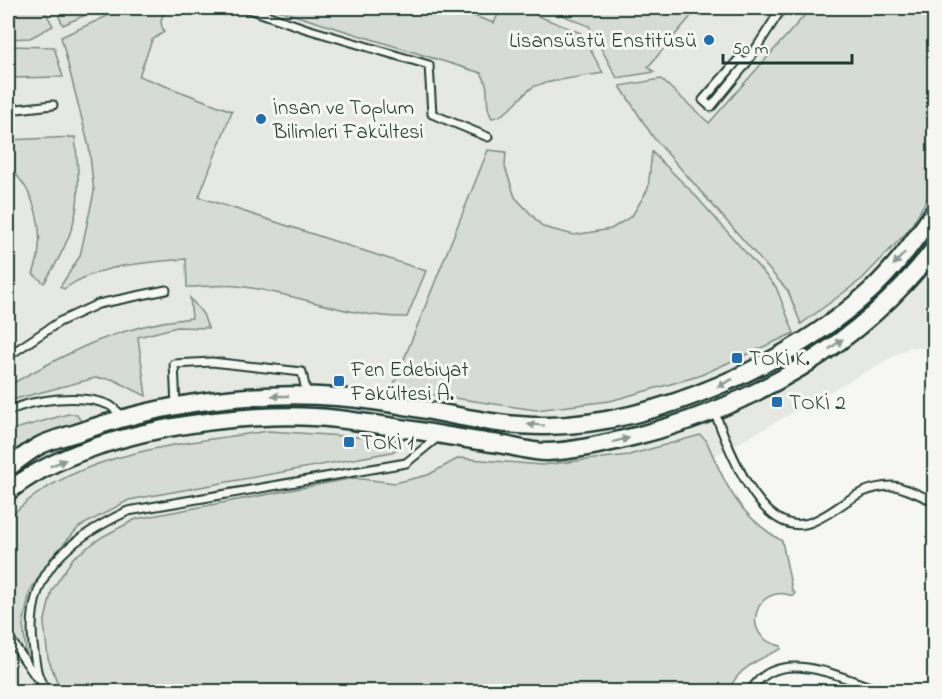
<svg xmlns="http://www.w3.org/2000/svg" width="942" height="699" viewBox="0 0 942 699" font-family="'Indie Flower',sans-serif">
<rect width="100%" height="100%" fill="#f6f6f2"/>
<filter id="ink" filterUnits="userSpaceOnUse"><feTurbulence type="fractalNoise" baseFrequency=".0167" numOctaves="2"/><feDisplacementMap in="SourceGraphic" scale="12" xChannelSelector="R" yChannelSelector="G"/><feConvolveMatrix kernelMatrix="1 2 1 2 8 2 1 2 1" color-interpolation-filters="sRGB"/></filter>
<g filter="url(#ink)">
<!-- built -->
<path fill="#e6e8e4" d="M 8,8 L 934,8 L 934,349 L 910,347 L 701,464 L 692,691 L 8,691 Z"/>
<!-- green -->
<g fill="#d6dbd6" stroke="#7a8c85" stroke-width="1.5">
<path d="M 8,8 L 43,8 L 53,26 L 30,38 L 8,39 Z"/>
<path d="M 55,8 L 101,8 L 63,25 Z"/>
<path d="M 125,8 L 168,8 C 162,18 158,18 164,32 L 152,40 L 139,76 L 232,111 L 199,197 L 426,271 L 407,317 C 348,318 296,293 238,286 C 222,284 204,287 187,287 L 186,259 C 144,263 99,264 64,289 L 60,287 L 80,256 L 94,192 L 89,147 L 61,37 Z"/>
<path d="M 271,8 L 451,8 L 494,23 L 501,8 L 518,8 L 581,33 L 603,73 C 588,76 544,81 533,87 C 519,96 509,116 492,118 C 483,105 492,88 481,73 Z"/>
<path d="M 545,8 L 698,8 L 648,67 L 654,72 L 617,78 L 589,26 Z"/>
<path d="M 801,8 L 934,8 L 934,188 L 908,231 L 862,279 L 801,324 L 788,291 L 653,137 L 620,86 L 661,79 L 709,123 L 804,16 Z"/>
<path d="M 8,46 L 54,47 L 63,77 L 8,78 Z"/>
<path d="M 75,137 C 82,201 80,228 44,283 L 33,274 C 47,238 38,192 8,167 L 8,140 Z"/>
<path d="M 488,150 L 506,152 L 505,167 L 515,197 L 543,227 L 574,235 L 611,229 L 632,216 L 648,189 L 652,152 L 694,194 L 776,287 L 794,333 L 699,376 L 610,401 L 536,410 L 392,389 Z"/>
<path d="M 190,298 L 203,314 L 208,328 L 177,327 L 138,337 L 146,396 L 112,379 L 95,378 L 8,401 L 8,386 C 70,351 119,325 192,318 Z"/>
<path d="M 68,414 L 76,414 L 81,421 L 44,436 L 8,456 L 8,431 Z"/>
<path d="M 269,431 L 401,440 L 397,449 L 392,452 L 129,500 L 79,527 L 50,559 L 30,591 L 23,625 L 29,674 L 8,643 L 8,519 C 70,452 184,443 269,431 Z"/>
<path d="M 700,435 L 706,440 C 727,487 737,514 782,541 L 792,590 L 795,593 L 793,596 C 756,581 737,638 781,646 L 781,649 C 761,658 736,669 729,691 L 61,692 L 48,658 L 44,624 L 52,590 L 73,558 L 102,537 L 136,519 L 354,478 L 395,483 L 428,475 L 459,458 L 542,465 L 629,455 Z"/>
</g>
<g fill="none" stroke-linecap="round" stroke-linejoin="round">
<defs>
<g id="service">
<path d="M 246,8 L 307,29 L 429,65 L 432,114 L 488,137"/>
<path d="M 746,64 L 739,59 L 703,100 L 711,107 L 746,64 L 782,8"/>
<path d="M 8,110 L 53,105"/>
<path d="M 8,356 L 59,322 L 98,304 L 166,290"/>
<path d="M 176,406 L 174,364 L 212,362 L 302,372 L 307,396"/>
<path d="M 8,411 C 35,399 81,393 109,405 C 114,408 119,413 124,417"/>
<path d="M 714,411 C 728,445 762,545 814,521 C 844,508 854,487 892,486 C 904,486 922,497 934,501"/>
<path d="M 8,636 L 36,677"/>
<path d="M 48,692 C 35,677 36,663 33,644 C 25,572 69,539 128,511 L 406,463 L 438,437"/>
<path d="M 750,692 C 777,643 844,679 884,692"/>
</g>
<g id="tertiary">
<path d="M 8,468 C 17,461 27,453 37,447 C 51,439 69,436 85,430 C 179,398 282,387 381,402 C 436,410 491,427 547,426 C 657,424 789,364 870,291 C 895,268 915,240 934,212"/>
<path d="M 8,492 C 82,431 244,408 337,419 C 389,425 440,435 492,443 C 510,445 529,452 547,452 C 576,451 608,443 636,436 C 752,406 861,345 934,249"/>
</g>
</defs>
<!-- service casing -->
<use href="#service" stroke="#1f3d34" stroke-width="11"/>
<!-- tertiary casing -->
<use href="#tertiary" stroke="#1f3d34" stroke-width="21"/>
<!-- service -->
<use href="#service" stroke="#f6f6f2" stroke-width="7"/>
<!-- tertiary -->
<use href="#tertiary" stroke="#f6f6f2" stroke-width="16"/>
</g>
<!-- one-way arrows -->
<defs><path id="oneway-solid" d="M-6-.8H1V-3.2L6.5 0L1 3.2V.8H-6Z" transform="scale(1.5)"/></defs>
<g fill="#8a9a93">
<use href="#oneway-solid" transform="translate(899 259) rotate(132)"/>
<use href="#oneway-solid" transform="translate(836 344) rotate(-37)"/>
<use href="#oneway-solid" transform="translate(725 383) rotate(153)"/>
<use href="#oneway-solid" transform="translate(280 396) rotate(180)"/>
<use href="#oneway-solid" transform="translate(536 425) rotate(-176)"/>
<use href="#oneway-solid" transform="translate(621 440) rotate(-14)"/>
<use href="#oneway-solid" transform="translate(58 463) rotate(-22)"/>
</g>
</g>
<!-- markers -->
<g fill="#1f6fb2" stroke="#f6f6f2" stroke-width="2">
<circle cx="709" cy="40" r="6"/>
<circle cx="261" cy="119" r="6"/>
<rect x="731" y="352" width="12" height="12" rx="3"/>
<rect x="333" y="375" width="12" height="12" rx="3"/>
<rect x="771" y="396" width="12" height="12" rx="3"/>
<rect x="343" y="436" width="12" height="12" rx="3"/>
</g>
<g text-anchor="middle" stroke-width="6" stroke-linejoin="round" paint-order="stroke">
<!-- poi labels -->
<g font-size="21" fill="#1f3d34" stroke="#f6f6f2" text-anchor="start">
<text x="697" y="47" text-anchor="end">Lisansüstü Enstitüsü</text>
<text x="273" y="114">İnsan ve Toplum<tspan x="273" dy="24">Bilimleri Fakültesi</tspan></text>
<text x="749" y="365">TOKİ K.</text>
<text x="351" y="376">Fen Edebiyat<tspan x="351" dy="24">Fakültesi A.</tspan></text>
<text x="789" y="409">TOKİ 2</text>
<text x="361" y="449">TOKİ 1</text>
</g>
</g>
<!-- margin -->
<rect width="942" height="699" fill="none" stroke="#f6f6f2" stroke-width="30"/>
<rect x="15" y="15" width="912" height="669" fill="none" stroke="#1f3d34" stroke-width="2" filter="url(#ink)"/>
<!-- scale -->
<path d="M723 54v9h129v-9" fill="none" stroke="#1f3d34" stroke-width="3"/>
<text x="732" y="54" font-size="18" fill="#1f3d34" stroke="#f6f6f2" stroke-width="4.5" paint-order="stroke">50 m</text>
</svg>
